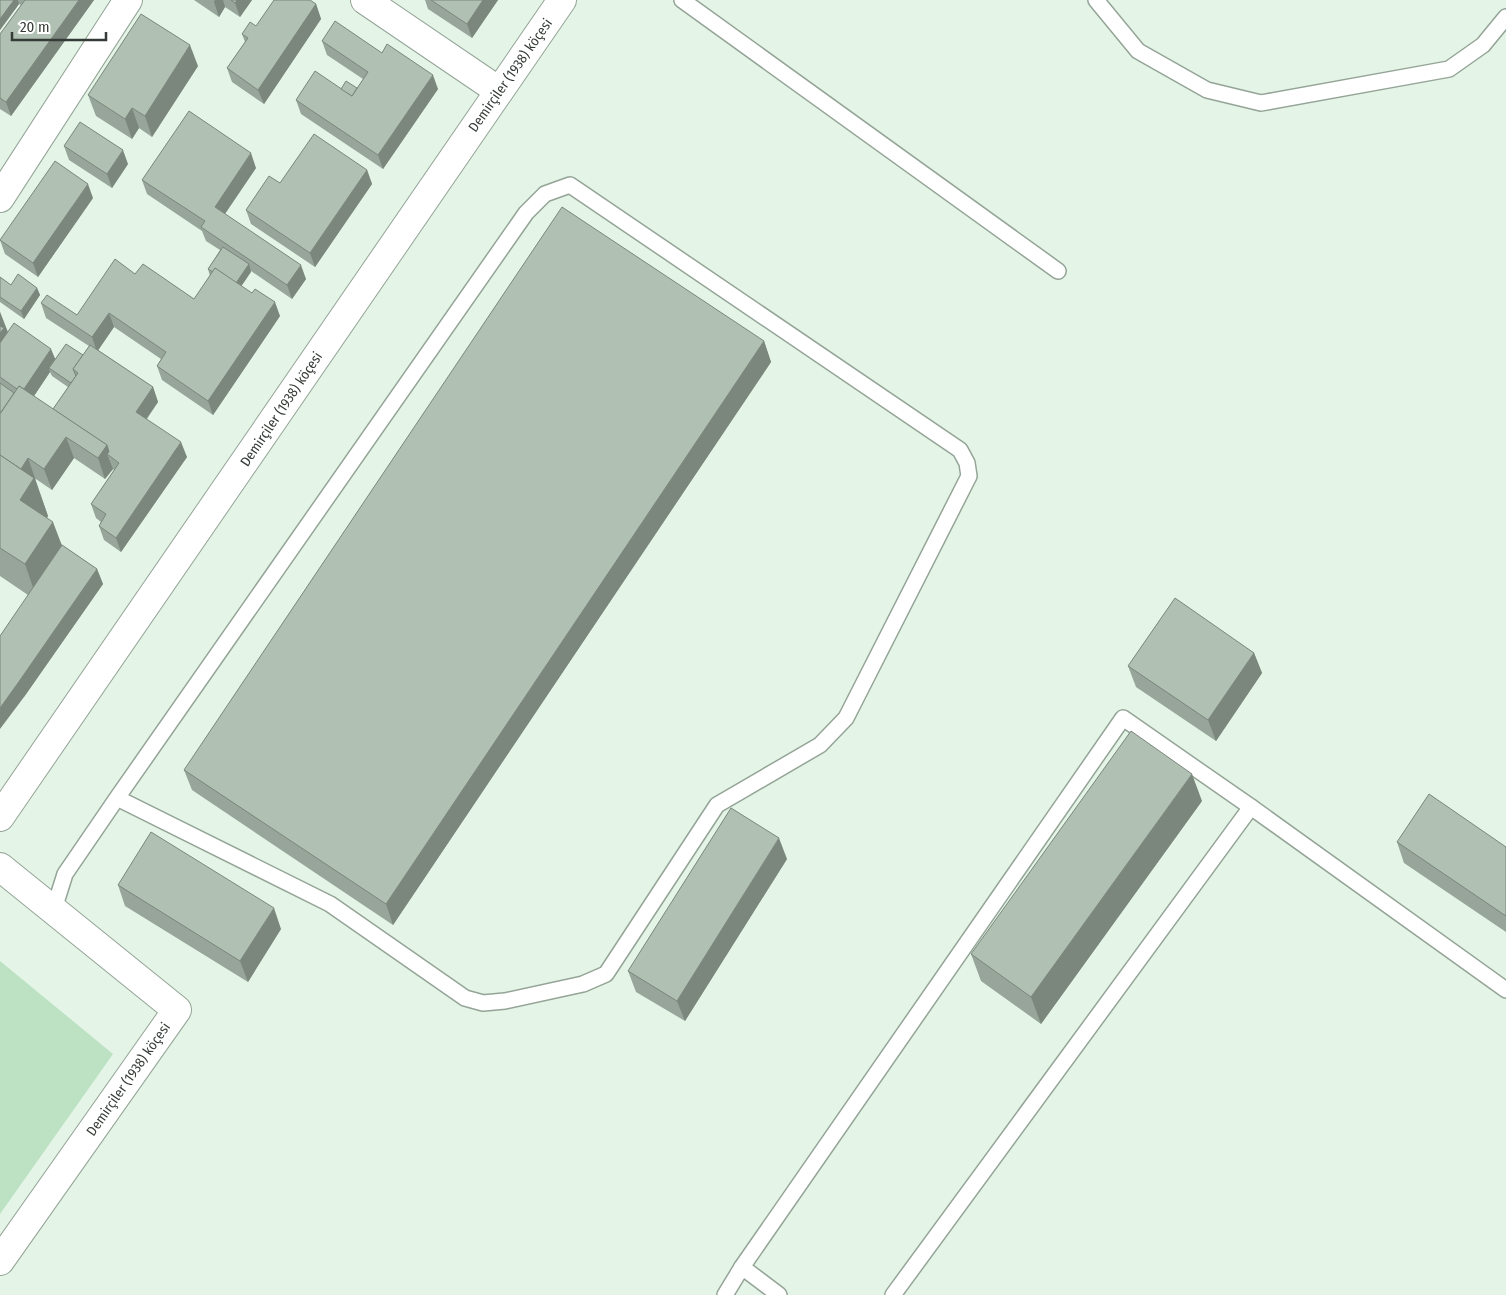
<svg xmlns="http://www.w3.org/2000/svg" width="1506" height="1295" viewBox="0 0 1506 1295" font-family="'Fira Sans Condensed',sans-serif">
<rect width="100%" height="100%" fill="#e4f5e7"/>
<!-- green -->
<path fill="#bce2c3" d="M 0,961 L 113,1054 L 0,1214 Z"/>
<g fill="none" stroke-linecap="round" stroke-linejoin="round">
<defs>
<g id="lane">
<path d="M 682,0 L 1058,271"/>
<path d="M 1096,0 L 1138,51 L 1207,90 L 1261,103 L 1449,69 L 1483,45 L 1506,17"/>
<path d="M 54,909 L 65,874 L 117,798 L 526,213 L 545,194 L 570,185 L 960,450 L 967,463 L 969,476 L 846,718 L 820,745 L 717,805 L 606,974 L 583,984 L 505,1001 L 483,1003 L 465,998 L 330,904 L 117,798"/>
<path d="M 725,1295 L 742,1267"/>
<path d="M 779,1295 L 742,1267 L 1123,718 L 1251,807 L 1506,990"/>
<path d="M 893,1295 L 1251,807"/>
</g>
<g id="street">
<path d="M 365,0 L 499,91"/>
<path d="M 0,198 L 128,0"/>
<path d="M 0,817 L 562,0"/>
<path d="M 0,867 L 177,1010 L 0,1261"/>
</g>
</defs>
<!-- lane casing -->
<use href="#lane" stroke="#94a497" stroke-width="18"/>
<!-- street casing -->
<use href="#street" stroke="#94a497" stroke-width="30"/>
<!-- lane -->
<use href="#lane" stroke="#fff" stroke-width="15"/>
<!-- street -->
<use href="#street" stroke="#fff" stroke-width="28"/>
</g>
<!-- wall -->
<g fill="#97a59a" fill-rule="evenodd">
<path d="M 0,0 L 94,0 L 11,116 L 0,109 L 0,34 L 21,5 L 19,4 L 0,30 Z"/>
<path d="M 194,0 L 252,0 L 240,17 L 225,7 L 219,17 Z"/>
<path d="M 425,0 L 498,0 L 472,38 L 428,9 Z"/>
<path d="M 316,4 L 321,19 L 264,104 L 232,82 L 227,68 L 245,42 L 242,34 Z"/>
<path d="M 322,41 L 382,53 L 438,89 L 383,169 L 301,114 L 296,100 L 341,89 L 357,88 L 363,79 L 327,55 Z"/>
<path d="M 198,66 L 152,137 L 139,128 L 132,139 L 96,116 L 88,95 Z"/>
<path d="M 64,146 L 128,164 L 112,188 L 69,160 Z"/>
<path d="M 256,168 L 225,214 L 306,279 L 292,299 L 251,271 L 241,286 L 280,316 L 213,415 L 162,380 L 157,366 L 161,359 L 114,327 L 98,350 L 153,387 L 158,402 L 147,419 L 187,457 L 121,552 L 104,540 L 99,526 L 101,522 L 96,518 L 91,504 L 114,470 L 113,469 L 105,479 L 74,458 L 52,490 L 36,479 L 35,480 L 48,516 L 47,518 L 62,545 L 97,569 L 103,584 L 24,697 L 28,595 L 0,576 L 0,312 L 8,332 L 55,359 L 83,355 L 89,346 L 46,318 L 41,303 L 77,315 L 135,274 L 194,299 L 210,276 L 208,269 L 220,250 L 206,241 L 202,231 L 147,194 L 142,180 ZM 50,372 L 52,376 L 68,387 L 53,409 L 34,396 Z"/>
<path d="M 367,170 L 372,184 L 315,267 L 251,224 L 246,210 L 280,183 Z"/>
<path d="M 93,198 L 38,277 L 5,254 L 0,240 Z"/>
<path d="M 0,277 L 11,285 L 37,288 L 40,295 L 24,319 L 0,302 Z"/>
<path d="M 764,341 L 771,362 L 393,925 L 192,790 L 184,770 Z"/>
<path d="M 1254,653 L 1262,673 L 1216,741 L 1136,687 L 1128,666 Z"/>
<path d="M 1202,801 L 1041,1024 L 981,981 L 971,954 Z"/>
<path d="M 1397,842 L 1506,847 L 1506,932 L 1404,863 Z"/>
<path d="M 787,859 L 685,1021 L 636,992 L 628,971 Z"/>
<path d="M 118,885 L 281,929 L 248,982 L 125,906 Z"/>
</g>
<!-- shaded-wall -->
<g fill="#7b867d">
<path d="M 14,0 L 18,0 L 19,4 L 0,30 L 0,19 Z"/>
<path d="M 79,0 L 94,0 L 11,116 L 6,102 Z"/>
<path d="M 215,0 L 223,0 L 225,7 L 219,17 L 214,2 Z"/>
<path d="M 237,0 L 252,0 L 240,17 L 235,3 Z"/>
<path d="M 483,0 L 498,0 L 472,38 L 467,24 Z"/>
<path d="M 316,4 L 321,19 L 264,104 L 258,90 Z"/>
<path d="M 190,45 L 198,66 L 152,137 L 145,116 Z"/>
<path d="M 433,75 L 438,89 L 383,169 L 378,155 Z"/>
<path d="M 132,108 L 139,128 L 132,139 L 125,119 Z"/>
<path d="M 123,150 L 128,164 L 112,188 L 107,174 Z"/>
<path d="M 251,153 L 256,168 L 220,221 L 215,207 Z"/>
<path d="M 367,170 L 372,184 L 315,267 L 310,253 Z"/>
<path d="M 88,184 L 93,198 L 38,277 L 33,263 Z"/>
<path d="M 249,264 L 251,272 L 236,294 L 234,286 Z"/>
<path d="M 301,265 L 306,279 L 292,299 L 287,285 Z"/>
<path d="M 37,288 L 40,295 L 24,319 L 21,311 Z"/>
<path d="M 275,302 L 280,316 L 213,415 L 208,401 Z"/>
<path d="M 0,312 L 8,333 L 0,365 Z"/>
<path d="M 109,313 L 114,327 L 97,352 L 92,337 Z"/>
<path d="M 764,341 L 771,362 L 393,925 L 386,904 Z"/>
<path d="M 51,349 L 57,363 L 49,368 L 50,372 L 14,426 L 22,392 Z"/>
<path d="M 153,387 L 158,402 L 141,426 L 136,412 Z"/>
<path d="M 66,437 L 74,458 L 52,490 L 44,469 Z"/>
<path d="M 181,442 L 187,457 L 121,552 L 116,538 Z"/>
<path d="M 107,445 L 111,457 L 107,454 L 113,469 L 105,479 L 98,458 Z"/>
<path d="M 28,458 L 48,516 L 33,537 L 20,500 L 15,478 Z"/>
<path d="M 53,522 L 67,559 L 38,602 L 25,564 Z"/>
<path d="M 97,569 L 103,584 L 24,697 L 0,729 L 0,708 Z"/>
<path d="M 1254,653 L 1262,673 L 1216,741 L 1208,720 Z"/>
<path d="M 1192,774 L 1202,801 L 1041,1024 L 1031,997 Z"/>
<path d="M 779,838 L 787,859 L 685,1021 L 677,1001 Z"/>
<path d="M 274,908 L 281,929 L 248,982 L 240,961 Z"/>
</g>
<!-- building -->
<g fill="#b0c0b3" stroke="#7b867d">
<path d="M 0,0 L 14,0 L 0,19 Z"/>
<path d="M 25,0 L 79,0 L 6,102 L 0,98 L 0,34 Z"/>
<path d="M 231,0 L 237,0 L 235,3 Z"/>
<path d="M 274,0 L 310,0 L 316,4 L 258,90 L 227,68 L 248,38 L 242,34 L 250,22 L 256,26 Z"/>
<path d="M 431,0 L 483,0 L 467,24 Z"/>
<path d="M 141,14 L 190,45 L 145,116 L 132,108 L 125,119 L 88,95 Z"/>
<path d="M 335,21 L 382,53 L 387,44 L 433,75 L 378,155 L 296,100 L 315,71 L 352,96 L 368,72 L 322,41 Z"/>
<path d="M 346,81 L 357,88 L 352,96 L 341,89 Z"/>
<path d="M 189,111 L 251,153 L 215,207 L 301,265 L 287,285 L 201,227 L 205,221 L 142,180 Z"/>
<path d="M 80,122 L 123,150 L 107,174 L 64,146 Z"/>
<path d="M 314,134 L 367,170 L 310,253 L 246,210 L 269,176 L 280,183 Z"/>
<path d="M 55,161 L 88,184 L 33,263 L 0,240 Z"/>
<path d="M 562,207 L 764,341 L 386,904 L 184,770 Z"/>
<path d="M 223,247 L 249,264 L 236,283 L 215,268 L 213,272 L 208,269 Z"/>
<path d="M 115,259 L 135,274 L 143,264 L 194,299 L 215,268 L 252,293 L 255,289 L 275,302 L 208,401 L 157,366 L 166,352 L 109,313 L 92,337 L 41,303 L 47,295 L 77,315 Z"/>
<path d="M 18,274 L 37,288 L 21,311 L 0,297 L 0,277 L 11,285 Z"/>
<path d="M 14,323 L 51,349 L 24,389 L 19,386 L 17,389 L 0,377 L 0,343 Z"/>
<path d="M 0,326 L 4,328 L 0,333 Z"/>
<path d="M 66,344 L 83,355 L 73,369 L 76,376 L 71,383 L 49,368 Z"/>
<path d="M 90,345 L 153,387 L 136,412 L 181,442 L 116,538 L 99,526 L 106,514 L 91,504 L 119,463 L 107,454 L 109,452 L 107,445 L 53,409 L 78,373 L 73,369 Z"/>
<path d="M 0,383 L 14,393 L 1,412 L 0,411 Z"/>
<path d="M 19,386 L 107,445 L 98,458 L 66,437 L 44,469 L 28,458 L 21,469 L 0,455 L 0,414 Z"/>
<path d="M 0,455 L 34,478 L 20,500 L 53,522 L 25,564 L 0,548 Z"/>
<path d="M 62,545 L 97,569 L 18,683 L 0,708 L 0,636 Z"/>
<path d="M 1175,598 L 1254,653 L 1208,720 L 1128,666 Z"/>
<path d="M 1131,731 L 1192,774 L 1031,997 L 971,954 Z"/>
<path d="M 1429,794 L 1506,847 L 1506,916 L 1397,842 Z"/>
<path d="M 731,808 L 779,838 L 677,1001 L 628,971 Z"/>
<path d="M 151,832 L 274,908 L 240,961 L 118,885 Z"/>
</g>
<g text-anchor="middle" stroke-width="4.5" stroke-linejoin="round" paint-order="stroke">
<!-- street labels -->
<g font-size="14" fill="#353b36" stroke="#fff">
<text transform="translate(510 75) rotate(-55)" y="5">Demirçiler (1938) köçesi</text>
<text transform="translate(281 409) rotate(-56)" y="5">Demirçiler (1938) köçesi</text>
<text transform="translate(128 1079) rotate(-55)" y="5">Demirçiler (1938) köçesi</text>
</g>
</g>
<!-- scale -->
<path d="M12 32v8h94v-8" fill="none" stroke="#353b36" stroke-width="2.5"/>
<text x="20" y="32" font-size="15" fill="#353b36" stroke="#ffffff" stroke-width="4" paint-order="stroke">20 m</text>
</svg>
